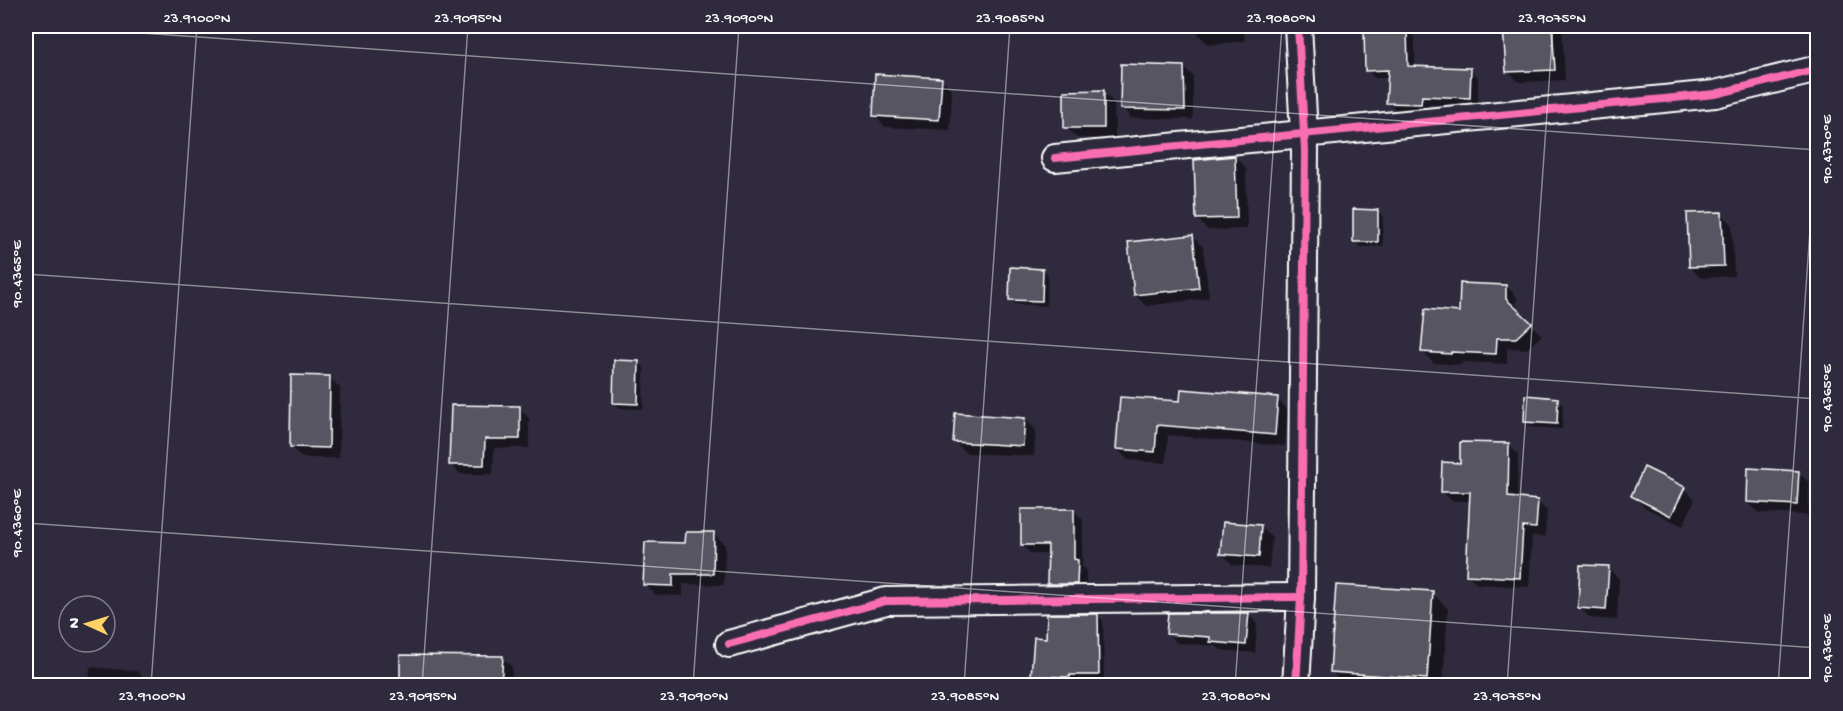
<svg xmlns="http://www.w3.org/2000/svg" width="1843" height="711" viewBox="0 0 1843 711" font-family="'Gochi Hand',sans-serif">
<rect width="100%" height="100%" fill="#2f2a3d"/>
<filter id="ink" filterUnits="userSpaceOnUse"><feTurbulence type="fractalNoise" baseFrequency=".0167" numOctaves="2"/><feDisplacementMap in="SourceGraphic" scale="12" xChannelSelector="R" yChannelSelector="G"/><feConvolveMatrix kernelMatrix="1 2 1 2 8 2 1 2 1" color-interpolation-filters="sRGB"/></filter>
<g filter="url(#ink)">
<!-- shadow -->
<g fill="#0007">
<path d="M 1197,26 L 1243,26 L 1245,41 L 1209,45 L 1198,34 Z"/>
<path d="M 1505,26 L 1562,26 L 1565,80 L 1519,82 L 1508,71 Z"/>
<path d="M 1407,30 L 1415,39 L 1415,68 L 1470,69 L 1478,77 L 1478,106 L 1429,104 L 1429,112 L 1396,110 L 1388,102 L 1389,78 L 1375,78 L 1367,70 Z"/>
<path d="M 1183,67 L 1193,76 L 1193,119 L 1131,118 L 1122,108 Z"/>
<path d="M 941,79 L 952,90 L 950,130 L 885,127 L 874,115 Z"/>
<path d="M 1103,92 L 1114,103 L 1115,138 L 1077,138 L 1066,127 Z"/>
<path d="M 1235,157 L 1246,168 L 1247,229 L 1208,230 L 1197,219 Z"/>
<path d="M 1378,211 L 1383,217 L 1383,246 L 1360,247 L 1354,241 Z"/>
<path d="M 1721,213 L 1732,224 L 1734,276 L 1701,278 L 1690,267 Z"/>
<path d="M 1192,236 L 1203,247 L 1209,298 L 1146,306 L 1135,295 Z"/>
<path d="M 1043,270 L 1048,275 L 1046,306 L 1016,304 L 1010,299 Z"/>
<path d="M 1506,286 L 1517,297 L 1516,311 L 1542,335 L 1527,349 L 1507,348 L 1507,364 L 1462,362 L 1462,365 L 1434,363 L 1423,352 L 1461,313 Z"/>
<path d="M 1813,346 L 1818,346 L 1818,375 L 1815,372 Z"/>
<path d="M 638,362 L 644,368 L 643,409 L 620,408 L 615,403 Z"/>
<path d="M 329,377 L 340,388 L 339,458 L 302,458 L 291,447 Z"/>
<path d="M 1277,399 L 1288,410 L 1285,446 L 1168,435 L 1166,463 L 1128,460 L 1117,449 L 1181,403 Z"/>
<path d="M 1557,399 L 1563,405 L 1562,429 L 1531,427 L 1525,422 Z"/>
<path d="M 520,408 L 529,418 L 529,448 L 494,448 L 493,474 L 460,474 L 451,464 Z"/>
<path d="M 1025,419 L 1036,430 L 1034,456 L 966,453 L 955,442 Z"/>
<path d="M 1509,445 L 1518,454 L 1517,500 L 1537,501 L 1547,511 L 1545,537 L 1532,536 L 1529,587 L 1477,584 L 1467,574 L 1471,501 L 1452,501 L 1442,491 L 1461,464 Z"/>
<path d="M 1798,472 L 1809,483 L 1808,515 L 1759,513 L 1748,502 Z"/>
<path d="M 1684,488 L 1695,499 L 1683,526 L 1644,507 L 1633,496 Z"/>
<path d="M 1074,511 L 1083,520 L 1082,566 L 1086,570 L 1086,593 L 1058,593 L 1049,584 L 1050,554 L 1031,554 L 1022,545 Z"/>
<path d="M 1261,527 L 1272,538 L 1269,568 L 1233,565 L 1222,554 Z"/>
<path d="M 714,534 L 725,545 L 724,585 L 683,584 L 683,596 L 656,595 L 645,584 L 687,544 Z"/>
<path d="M 1608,568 L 1619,579 L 1617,620 L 1590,618 L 1579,607 Z"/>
<path d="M 1432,593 L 1448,609 L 1443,686 L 1345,686 L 1332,672 Z"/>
<path d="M 1248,614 L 1257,623 L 1255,653 L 1221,650 L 1216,646 L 1177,643 L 1168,634 Z"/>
<path d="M 1098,616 L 1103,621 L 1104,679 L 1075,679 L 1074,682 L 1038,680 L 1033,675 L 1048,640 Z"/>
<path d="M 502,657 L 512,667 L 511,686 L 401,686 Z"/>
<path d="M 90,667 L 137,671 L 144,678 L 208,678 L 216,686 L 89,686 Z"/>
<path d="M 1753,680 L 1818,682 L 1818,686 L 1752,686 Z"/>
</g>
<!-- building -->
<g fill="#595564" stroke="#fff" stroke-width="1.5">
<path d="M 1503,26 L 1552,26 L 1555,70 L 1506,72 Z"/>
<path d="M 1407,29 L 1408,66 L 1471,68 L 1470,98 L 1422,96 L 1421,104 L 1386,103 L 1388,70 L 1365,71 L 1364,30 Z"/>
<path d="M 1121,64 L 1184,66 L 1185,110 L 1120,109 Z"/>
<path d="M 875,74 L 942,78 L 939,120 L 873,116 Z"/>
<path d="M 1104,90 L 1104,128 L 1064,128 L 1064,91 Z"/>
<path d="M 1235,156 L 1237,218 L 1196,219 L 1194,160 Z"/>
<path d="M 1353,209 L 1378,210 L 1378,242 L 1353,242 Z"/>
<path d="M 1722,212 L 1724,266 L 1689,267 L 1687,213 Z"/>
<path d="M 1193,235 L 1199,288 L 1134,295 L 1128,242 Z"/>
<path d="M 1010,267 L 1043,269 L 1042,301 L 1009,300 Z"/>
<path d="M 1460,283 L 1506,285 L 1506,299 L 1532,323 L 1516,338 L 1497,338 L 1496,354 L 1451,352 L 1451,354 L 1421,352 L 1425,309 L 1459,312 Z"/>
<path d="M 614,360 L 639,361 L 638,404 L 613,403 Z"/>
<path d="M 291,375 L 330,376 L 329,448 L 290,447 Z"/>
<path d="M 1181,389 L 1278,397 L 1275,435 L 1157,425 L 1155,452 L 1116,449 L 1120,397 L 1180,401 Z"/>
<path d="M 1525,395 L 1558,398 L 1557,424 L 1524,422 Z"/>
<path d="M 451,405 L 520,406 L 520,439 L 485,439 L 484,465 L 449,465 Z"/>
<path d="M 955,413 L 1025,418 L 1023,446 L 953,442 Z"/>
<path d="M 1460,442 L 1509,443 L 1508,497 L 1538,500 L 1536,528 L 1523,527 L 1520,578 L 1466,575 L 1470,492 L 1441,492 L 1442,462 L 1460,463 Z"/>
<path d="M 1644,467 L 1685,487 L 1671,516 L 1631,496 Z"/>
<path d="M 1748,468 L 1799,471 L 1797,505 L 1747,502 Z"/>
<path d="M 1021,509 L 1074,509 L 1074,559 L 1078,560 L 1077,584 L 1047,584 L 1048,545 L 1021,545 Z"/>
<path d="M 1223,522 L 1261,525 L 1259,557 L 1220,554 Z"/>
<path d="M 686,532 L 714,532 L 713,574 L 673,574 L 673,586 L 643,585 L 645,542 L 685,543 Z"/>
<path d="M 1580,565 L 1609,566 L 1606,610 L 1578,608 Z"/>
<path d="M 1336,585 L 1433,591 L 1427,679 L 1330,672 Z"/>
<path d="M 1168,613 L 1249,613 L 1246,645 L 1210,642 L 1210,637 L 1166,634 Z"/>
<path d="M 1047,614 L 1098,614 L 1099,675 L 1070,675 L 1070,677 L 1031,676 L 1034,637 L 1046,638 Z"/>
<path d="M 400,655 L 503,656 L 501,686 L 400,686 Z"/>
</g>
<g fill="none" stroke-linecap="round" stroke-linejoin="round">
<defs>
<g id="street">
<path d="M 1055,158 L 1715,94 L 1818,69"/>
<path d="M 729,644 L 886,601 L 1301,597"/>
<path d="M 1296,686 L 1301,597 L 1305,151 L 1298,26"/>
</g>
</defs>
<!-- street casing -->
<use href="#street" stroke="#fff" stroke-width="30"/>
<!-- street -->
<use href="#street" stroke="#2f2a3d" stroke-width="26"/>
<defs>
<g id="cycleway">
<path d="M 1055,158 L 1715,94 L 1818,69"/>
<path d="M 729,644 L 886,601 L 1301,597"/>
<path d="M 1296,686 L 1301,597 L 1305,151 L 1298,26"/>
</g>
</defs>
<!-- cycleway casing -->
<use href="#cycleway" stroke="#2f2a3d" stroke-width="11"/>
<!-- cycleway -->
<use href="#cycleway" stroke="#f96db3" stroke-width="8"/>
</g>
</g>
<!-- ticks -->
<path fill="none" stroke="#fff" stroke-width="1.5" stroke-opacity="0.45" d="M 41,26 L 1818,150M 26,274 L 1818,399M 26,523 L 1818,648M 151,686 L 197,26M 422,686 L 468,26M 693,686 L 739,26M 964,686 L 1010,26M 1235,686 L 1282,26M 1507,686 L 1553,26M 1778,686 L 1818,116"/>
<!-- margin -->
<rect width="1843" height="711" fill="none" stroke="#2f2a3d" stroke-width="66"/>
<!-- north arrow -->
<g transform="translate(87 624) rotate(274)"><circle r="28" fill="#2f2a3d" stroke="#827f8b" stroke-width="1.5"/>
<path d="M0-4.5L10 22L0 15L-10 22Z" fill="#ffd166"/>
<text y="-9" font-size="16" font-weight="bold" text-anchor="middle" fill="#ffffff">N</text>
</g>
<rect x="33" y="33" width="1777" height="645" fill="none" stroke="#fff" stroke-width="2"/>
<g font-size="15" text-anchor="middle" fill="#fff">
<text x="197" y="22">23.9100°N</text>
<text x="468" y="22">23.9095°N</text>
<text x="739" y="22">23.9090°N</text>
<text x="1010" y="22">23.9085°N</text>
<text x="1281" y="22">23.9080°N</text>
<text x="1552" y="22">23.9075°N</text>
<text transform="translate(1826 149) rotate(-90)" y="5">90.4370°E</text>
<text transform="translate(16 274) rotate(-90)" y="5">90.4365°E</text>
<text transform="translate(1826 398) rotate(-90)" y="5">90.4365°E</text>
<text transform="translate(16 523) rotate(-90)" y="5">90.4360°E</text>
<text transform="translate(1826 648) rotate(-90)" y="5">90.4360°E</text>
<text x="152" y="700">23.9100°N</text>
<text x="423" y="700">23.9095°N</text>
<text x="694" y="700">23.9090°N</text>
<text x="965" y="700">23.9085°N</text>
<text x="1236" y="700">23.9080°N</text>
<text x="1507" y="700">23.9075°N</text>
</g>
</svg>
